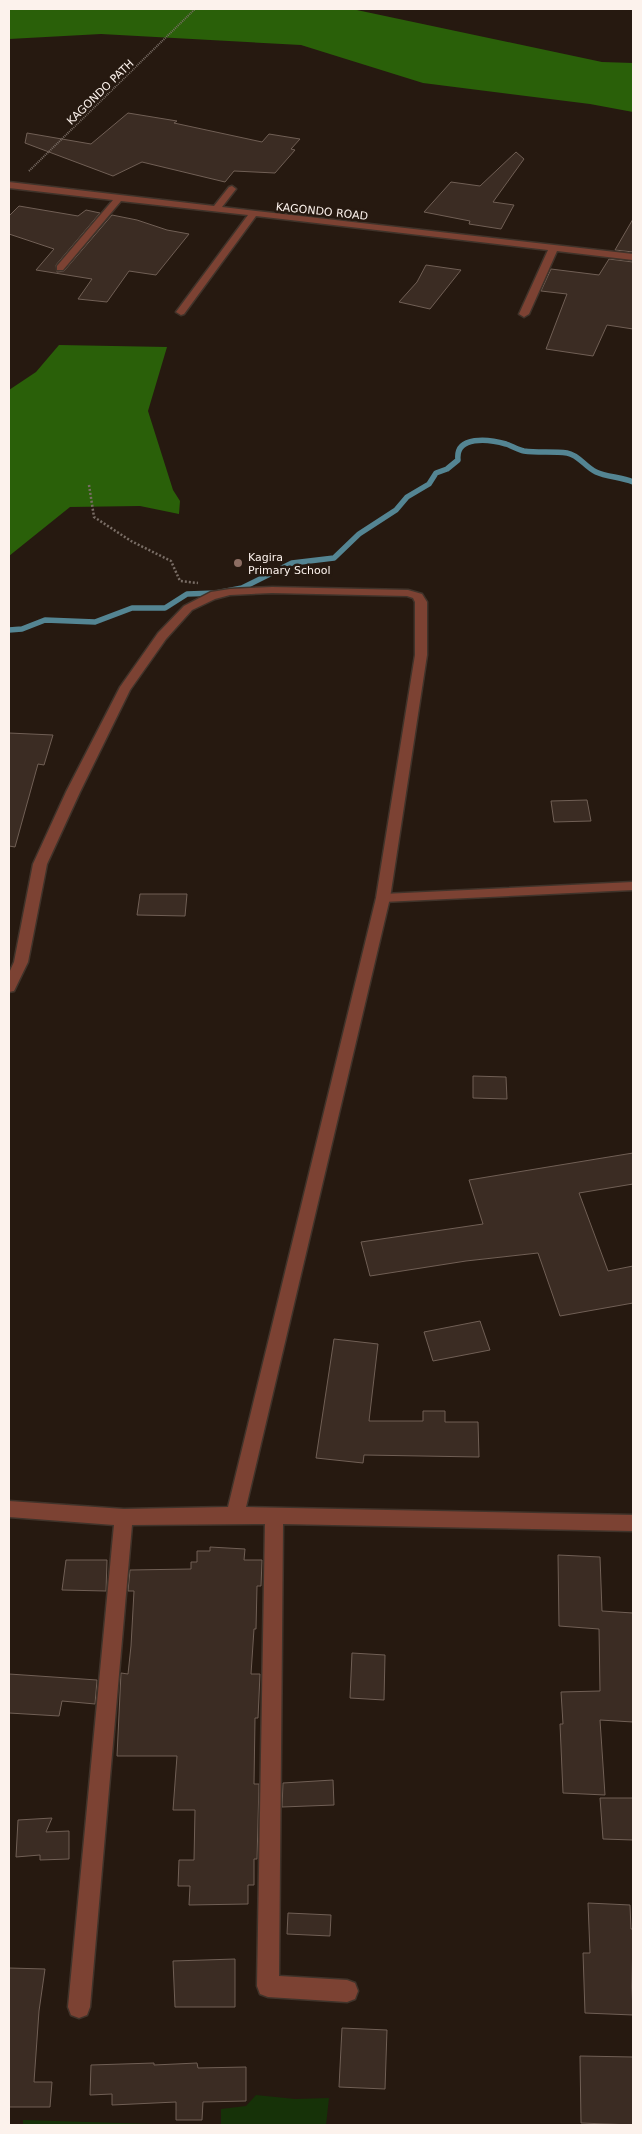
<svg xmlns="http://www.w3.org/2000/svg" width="642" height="2134" viewBox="0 0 642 2134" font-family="'DejaVu Sans',sans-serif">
<rect width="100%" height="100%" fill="#261910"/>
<!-- green -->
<g fill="#163208">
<path d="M 256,2095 L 295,2099 L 329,2098 L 326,2125 L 221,2125 L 221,2109 L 246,2106 Z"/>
<path d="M 23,2120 L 186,2125 L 23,2125 Z"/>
</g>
<!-- forest -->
<g fill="#2a6009">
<path d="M 9,9 L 352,9 L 602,62 L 633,63 L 633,112 L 590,104 L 423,83 L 301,45 L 101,34 L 9,39 Z"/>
<path d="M 59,345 L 167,347 L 148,411 L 173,490 L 180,501 L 179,514 L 140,506 L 70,507 L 9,556 L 9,390 L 36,372 Z"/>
</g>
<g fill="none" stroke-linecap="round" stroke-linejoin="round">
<!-- stream -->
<path stroke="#548593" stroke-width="5.5" d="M 9,630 L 22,629 L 45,620 L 95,622 L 132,608 L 165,608 L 187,594 L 216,593 L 242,588 L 292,563 L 334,558 L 359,534 L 396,510 L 407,497 L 429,484 L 436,473 L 447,469 L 458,460 C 455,435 489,439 506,444 C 512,446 518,450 524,451 C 538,453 553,451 567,453 C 579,455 585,467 596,472 C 607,477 621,477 633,482"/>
</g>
<!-- building -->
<g fill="#3b2c23" stroke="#705f55">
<path d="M 128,113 L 177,121 L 174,123 L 262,142 L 269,134 L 300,139 L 291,149 L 295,150 L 275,173 L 234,171 L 225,182 L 142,162 L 113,176 L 25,143 L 27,133 L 91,144 Z"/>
<path d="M 516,152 L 524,159 L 493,202 L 514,205 L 501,229 L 469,224 L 470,221 L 424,212 L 451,182 L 480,186 Z"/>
<path d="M 19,206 L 78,216 L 86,210 L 100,213 L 56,265 L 57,272 L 64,271 L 112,215 L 137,220 L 167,230 L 189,234 L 156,275 L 129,271 L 107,302 L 78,299 L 92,279 L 36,270 L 54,249 L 9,234 L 9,216 Z"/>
<path d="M 633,219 L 633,252 L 615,250 Z"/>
<path d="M 609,259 L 633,262 L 633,329 L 607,325 L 593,356 L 546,349 L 567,294 L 541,291 L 551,269 L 599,275 Z"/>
<path d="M 426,265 L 461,270 L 430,309 L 399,302 L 417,282 Z"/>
<path d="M 9,733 L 53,735 L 44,765 L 38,764 L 15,847 L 9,846 Z"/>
<path d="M 587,800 L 591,821 L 554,822 L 551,801 Z"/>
<path d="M 140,894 L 187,894 L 185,916 L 137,915 Z"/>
<path d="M 473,1076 L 506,1077 L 507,1099 L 473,1098 Z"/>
<path d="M 633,1153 L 633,1184 L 579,1193 L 608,1271 L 633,1266 L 633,1303 L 560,1316 L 538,1253 L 466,1261 L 370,1276 L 361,1242 L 483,1224 L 469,1180 Z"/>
<path d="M 480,1321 L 490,1350 L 433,1361 L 424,1332 Z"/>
<path d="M 334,1339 L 378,1344 L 369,1421 L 423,1421 L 423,1411 L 445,1411 L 445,1422 L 478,1422 L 479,1457 L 364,1455 L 363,1463 L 316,1458 Z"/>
<path d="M 210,1547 L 245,1549 L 244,1560 L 262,1560 L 261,1586 L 257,1586 L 256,1629 L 254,1629 L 251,1674 L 260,1674 L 258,1718 L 255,1718 L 254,1784 L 259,1784 L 257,1859 L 254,1859 L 254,1885 L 248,1885 L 248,1904 L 189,1905 L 190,1886 L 178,1886 L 179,1860 L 194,1860 L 195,1810 L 173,1810 L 177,1756 L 117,1756 L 121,1673 L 128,1674 L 131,1646 L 134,1591 L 128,1591 L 130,1570 L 191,1569 L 191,1562 L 197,1562 L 197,1551 L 210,1551 Z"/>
<path d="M 558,1555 L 600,1557 L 602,1611 L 633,1613 L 633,1722 L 600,1720 L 605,1795 L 563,1793 L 560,1724 L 563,1724 L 561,1692 L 600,1691 L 599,1629 L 559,1626 Z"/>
<path d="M 66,1560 L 107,1560 L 106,1591 L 62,1590 Z"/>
<path d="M 352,1653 L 385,1655 L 384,1700 L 350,1698 Z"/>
<path d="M 9,1674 L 97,1680 L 95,1704 L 62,1701 L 59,1716 L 9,1713 Z"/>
<path d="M 333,1780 L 334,1805 L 282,1807 L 283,1783 Z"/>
<path d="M 600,1798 L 633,1798 L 633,1840 L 603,1839 Z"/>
<path d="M 52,1818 L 46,1832 L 69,1831 L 69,1859 L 40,1860 L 40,1855 L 16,1857 L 18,1820 Z"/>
<path d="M 588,1903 L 630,1905 L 631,1929 L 633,1929 L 632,1987 L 633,2015 L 585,2013 L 583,1953 L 590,1953 Z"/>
<path d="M 288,1913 L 331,1915 L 330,1936 L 287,1934 Z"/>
<path d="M 235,1959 L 235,2007 L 175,2007 L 173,1961 Z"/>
<path d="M 9,1968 L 45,1969 L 39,2011 L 34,2082 L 52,2082 L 50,2107 L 9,2107 Z"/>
<path d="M 342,2028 L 387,2030 L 385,2089 L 339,2087 Z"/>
<path d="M 580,2056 L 633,2057 L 633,2125 L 581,2123 Z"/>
<path d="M 154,2063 L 154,2065 L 197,2063 L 198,2068 L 246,2067 L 246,2101 L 203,2102 L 202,2120 L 176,2120 L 176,2102 L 112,2105 L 112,2094 L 90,2095 L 91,2065 Z"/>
</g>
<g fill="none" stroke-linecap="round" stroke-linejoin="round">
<defs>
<path id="lane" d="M 633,882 L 633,890 L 383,902 L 377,898 L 383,894 Z"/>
<g id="street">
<path d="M 9,182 L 214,206 L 229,187 L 232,186 L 236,189 L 222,207 L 633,254 L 633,260 L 557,251 L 529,314 L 524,317 L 519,314 L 548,250 L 256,216 L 184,314 L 181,315 L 176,312 L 248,215 L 121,201 L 63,270 L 57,270 L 57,266 L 113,200 L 9,188 Z"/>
<path d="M 272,587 L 408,590 L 422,594 L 427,602 L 427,655 L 390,898 L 246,1507 L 633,1515 L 633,1531 L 283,1524 L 279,1976 L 347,1980 L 355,1983 L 358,1991 L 355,1999 L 347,2002 L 268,1997 L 260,1994 L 257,1986 L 265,1524 L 132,1525 L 90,2007 L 87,2015 L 79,2018 L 71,2015 L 68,2007 L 114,1525 L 9,1517 L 9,1501 L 124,1509 L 228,1507 L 376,898 L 415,655 L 415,602 L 413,598 L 407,596 L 272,593 L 230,595 L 215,599 L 192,610 L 166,639 L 130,690 L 80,792 L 47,864 L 28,962 L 14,991 L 9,992 L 9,973 L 14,962 L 33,864 L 66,792 L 120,687 L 158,633 L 184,606 L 211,592 L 230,589 Z"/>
</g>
</defs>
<!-- lane casing -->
<use href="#lane" stroke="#40332a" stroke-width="3"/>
<!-- street casing -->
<use href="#street" stroke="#40332a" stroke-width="3"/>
<!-- path-far1 -->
<path stroke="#796d65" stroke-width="2" stroke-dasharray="1 1" stroke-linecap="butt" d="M 29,171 L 195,9"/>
<!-- path -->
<path stroke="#796d65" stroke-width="2.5" stroke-dasharray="2 2" stroke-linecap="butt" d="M 89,485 L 94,517 L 131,541 L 171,561 L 180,581 L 198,583"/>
<!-- lane -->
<use href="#lane" fill="#7c4233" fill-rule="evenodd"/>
<!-- street -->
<use href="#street" fill="#7c4233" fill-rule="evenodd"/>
</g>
<!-- markers -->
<circle fill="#8d6e63" stroke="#261910" stroke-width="2" cx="238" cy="563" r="5"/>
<g text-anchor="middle" stroke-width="5" stroke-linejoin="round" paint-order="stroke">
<!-- far-street labels -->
<g font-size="11" fill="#fcf2ec" stroke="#261910">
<text transform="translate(100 92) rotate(-44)" y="4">KAGONDO PATH</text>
<text transform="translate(322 211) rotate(6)" y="4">KAGONDO ROAD</text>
</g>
<!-- far-poi labels -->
<g font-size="11" fill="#fcf2ec" stroke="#261910" text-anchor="start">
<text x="248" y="561">Kagira<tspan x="248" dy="13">Primary School</tspan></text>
</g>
</g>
<!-- border -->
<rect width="642" height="2134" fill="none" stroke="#fcf2ec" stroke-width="20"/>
</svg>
